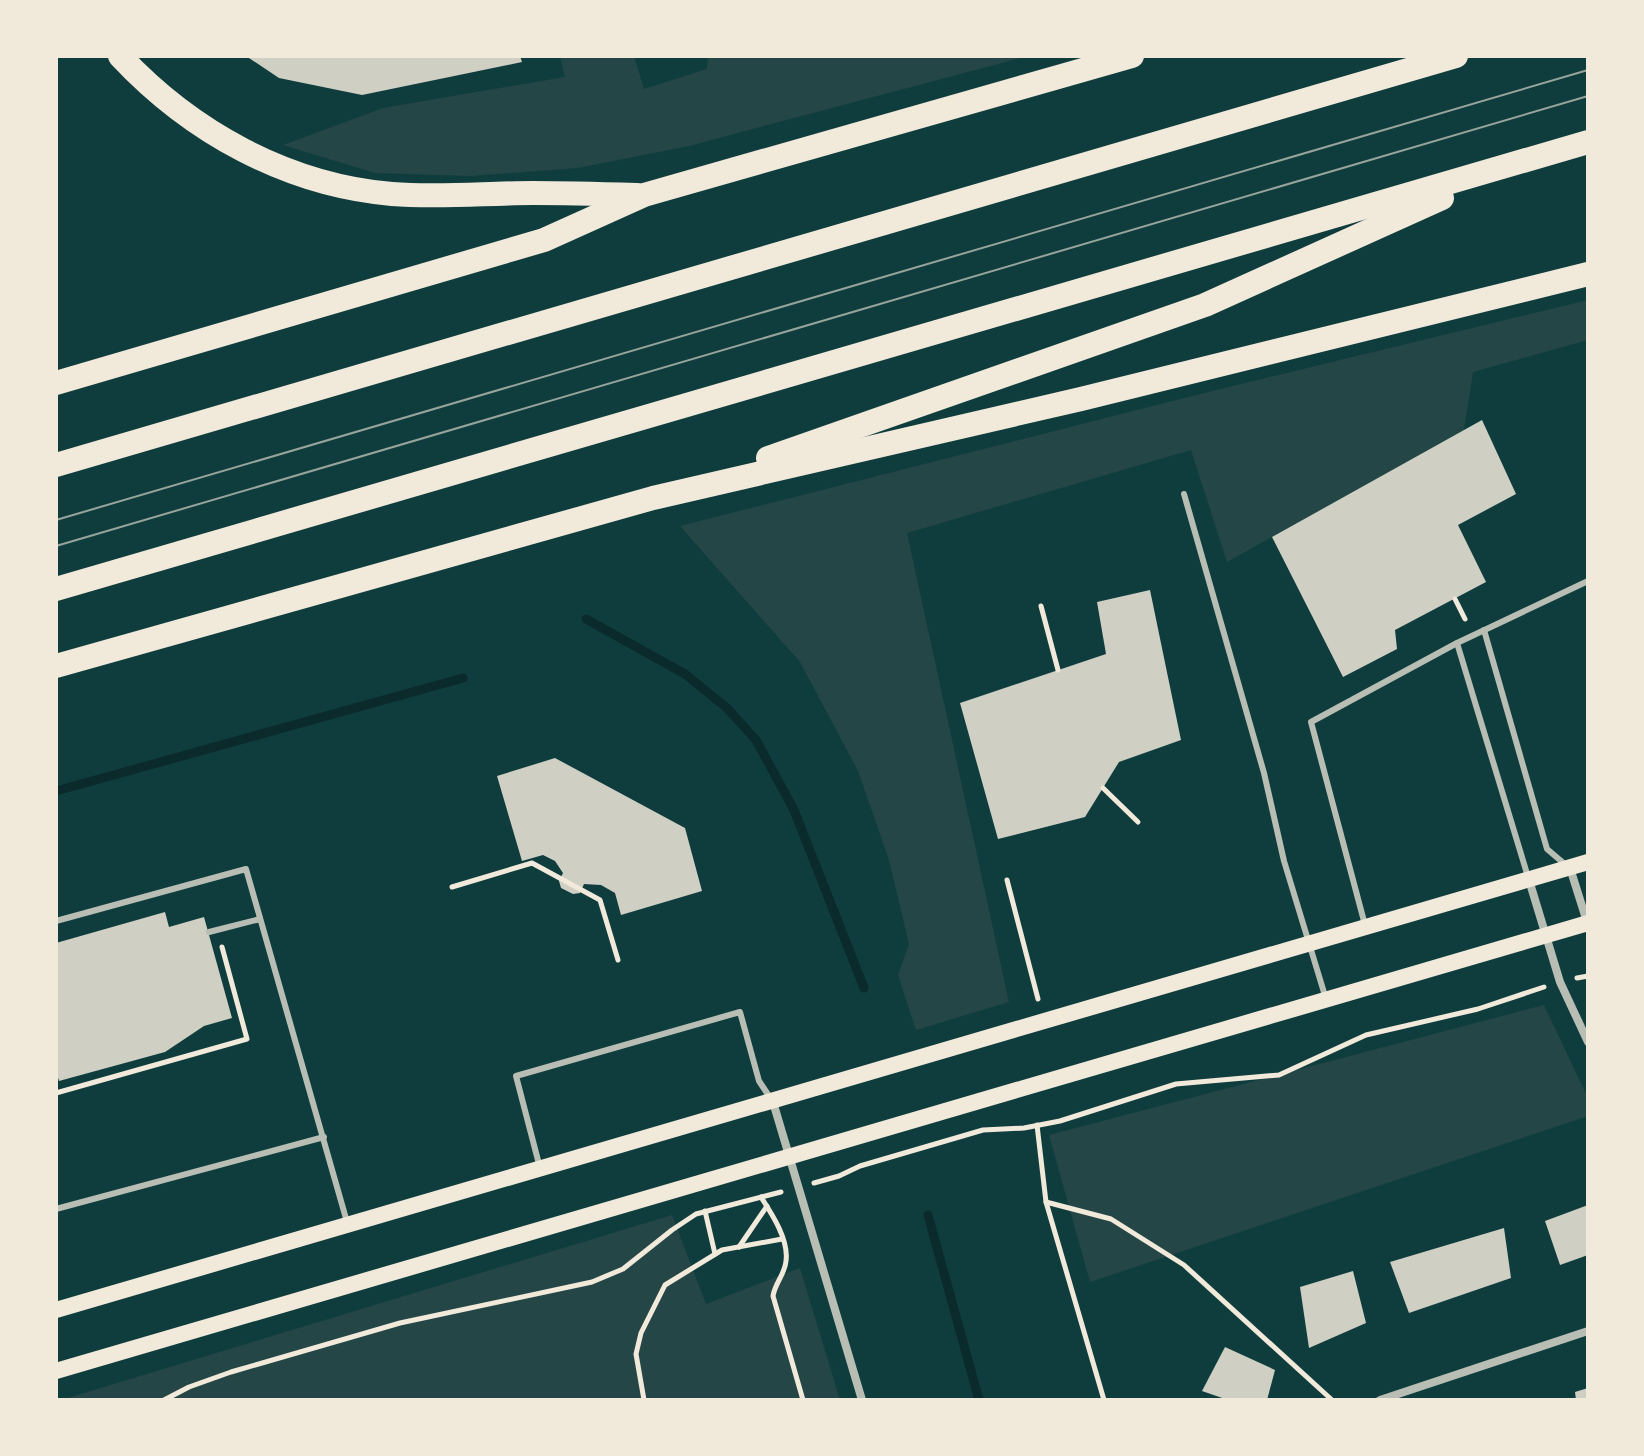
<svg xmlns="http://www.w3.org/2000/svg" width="1644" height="1456" viewBox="0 0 1644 1456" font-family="'IBM Plex Sans',sans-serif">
<rect width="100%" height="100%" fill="#0f3d3e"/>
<!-- green -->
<g fill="#244646">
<path d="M 560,56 L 634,56 L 644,89 L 707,69 L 708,56 L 1028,56 L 689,146 L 578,168 L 470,176 L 375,173 L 283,145 L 383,108 L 565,77 Z"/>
<path d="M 1588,300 L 1588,340 L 1473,372 L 1464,430 L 1227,562 L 1191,450 L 907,533 L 1009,1002 L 916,1030 L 898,975 L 909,944 L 889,860 L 858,771 L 800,662 L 680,526 L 1212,391 Z"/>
<path d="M 1544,1005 L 1588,1098 L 1588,1116 L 1090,1282 L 1049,1135 Z"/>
<path d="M 672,1215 L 706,1304 L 800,1268 L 840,1400 L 61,1400 Z"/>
</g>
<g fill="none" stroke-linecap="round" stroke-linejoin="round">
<!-- stream -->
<g stroke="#0a2a2b" stroke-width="9">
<path d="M 586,619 L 685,674 L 727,708 L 756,740 L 794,810 L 864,988"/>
<path d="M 56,791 L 463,678"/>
<path d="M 928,1215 L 979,1400"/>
</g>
</g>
<!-- building -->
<g fill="#cfcfc3">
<path d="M 246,56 L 520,56 L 522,62 L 362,95 L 279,78 Z"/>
<path d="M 1482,420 L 1516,494 L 1458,525 L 1486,582 L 1395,630 L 1397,649 L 1343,677 L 1272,537 Z"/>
<path d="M 1150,590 L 1181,740 L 1119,762 L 1085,817 L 998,839 L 960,703 L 1106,654 L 1097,602 Z"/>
<path d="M 555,758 L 685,828 L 702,891 L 621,915 L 615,893 L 601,885 L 584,884 L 580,893 L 573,894 L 561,888 L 559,881 L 563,873 L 555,861 L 543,855 L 522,861 L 497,776 Z"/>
<path d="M 165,912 L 169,927 L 204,917 L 232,1018 L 204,1026 L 165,1052 L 59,1081 L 56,1071 L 56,943 Z"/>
<path d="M 1588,1205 L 1588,1255 L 1560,1265 L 1545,1221 Z"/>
<path d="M 1504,1228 L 1511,1278 L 1409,1313 L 1390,1262 Z"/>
<path d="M 1353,1271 L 1366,1323 L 1309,1348 L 1300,1287 Z"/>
<path d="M 1225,1347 L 1275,1370 L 1267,1400 L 1228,1400 L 1202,1391 Z"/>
<path d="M 1588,1388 L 1588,1400 L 1576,1400 L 1575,1392 Z"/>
</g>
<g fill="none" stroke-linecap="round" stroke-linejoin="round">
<!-- path -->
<g stroke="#f1e9da" stroke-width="5">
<path d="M 1455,599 L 1465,619"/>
<path d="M 1041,606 L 1058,670"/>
<path d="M 1103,788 L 1138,822"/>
<path d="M 1007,880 L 1038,999"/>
<path d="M 452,887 L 532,863 L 600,900 L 618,960"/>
<path d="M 1577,978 L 1588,976"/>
<path d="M 56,1093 L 247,1039 L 222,947"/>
<path d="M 1037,1125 L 1046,1202 L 1104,1400"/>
<path d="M 814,1183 L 839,1176 L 860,1166 L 983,1130 L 1024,1128 L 1060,1121 L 1176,1084 L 1279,1075 L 1366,1035 L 1478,1009 L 1544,987"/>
<path d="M 761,1197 C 772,1214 789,1240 786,1261 C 785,1274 775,1283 773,1296 L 803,1400"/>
<path d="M 1046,1202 L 1111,1219 L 1184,1265 L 1332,1400"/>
<path d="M 705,1211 L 715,1254"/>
<path d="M 739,1247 L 767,1206"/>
<path d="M 164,1400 L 189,1387 L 231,1372 L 400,1323 L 592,1282 L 623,1269 L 672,1230 L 696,1214 L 781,1192"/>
<path d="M 644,1400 L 636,1354 L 641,1333 L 665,1285 L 722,1250 L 782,1239"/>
</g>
<!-- service -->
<g stroke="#b8beb3" stroke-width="6">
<path d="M 1184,494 L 1264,773 L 1284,861 L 1326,999"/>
<path d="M 1484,630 L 1547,849 L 1567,866"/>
<path d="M 1457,643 L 1528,877"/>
<path d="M 56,921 L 246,869 L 347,1222"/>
<path d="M 1365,925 L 1311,722 L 1457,643 L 1588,581"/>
<path d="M 209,932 L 260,919"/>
<path d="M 540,1168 L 516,1076 L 740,1012 L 759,1081 L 771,1099"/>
<path d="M 56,1209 L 324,1137"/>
</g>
<!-- minor -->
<g stroke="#b8beb3" stroke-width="8">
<path d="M 1570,868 L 1588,925"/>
<path d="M 1529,880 L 1560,982 L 1588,1042"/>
<path d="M 773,1102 L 862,1400"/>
<path d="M 1380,1400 L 1588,1331"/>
</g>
<!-- secondary -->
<g stroke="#f1e9da" stroke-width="16">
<path d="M 56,1310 L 1588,862"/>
<path d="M 56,1371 L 1588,923"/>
</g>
<!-- motorway -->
<g stroke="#f1e9da" stroke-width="24">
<path d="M 120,56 C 191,132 287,185 392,194 C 439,198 486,193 533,193 C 568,193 603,194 637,195"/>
<path d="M 56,383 L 544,240 L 644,195 L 1132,56"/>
<path d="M 768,458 L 1205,305 L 1442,198"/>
<path d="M 56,465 L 1456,56"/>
<path d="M 56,589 L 1588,142"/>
<path d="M 56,666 L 653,498 L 1081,399 L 1588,274"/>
</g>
<!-- tram -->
<g stroke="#97a49c" stroke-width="2">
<path d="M 56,520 L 1588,70"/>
<path d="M 56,546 L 1588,96"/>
</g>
</g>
<!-- border -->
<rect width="1644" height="1456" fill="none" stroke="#f1e9da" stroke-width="116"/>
</svg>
